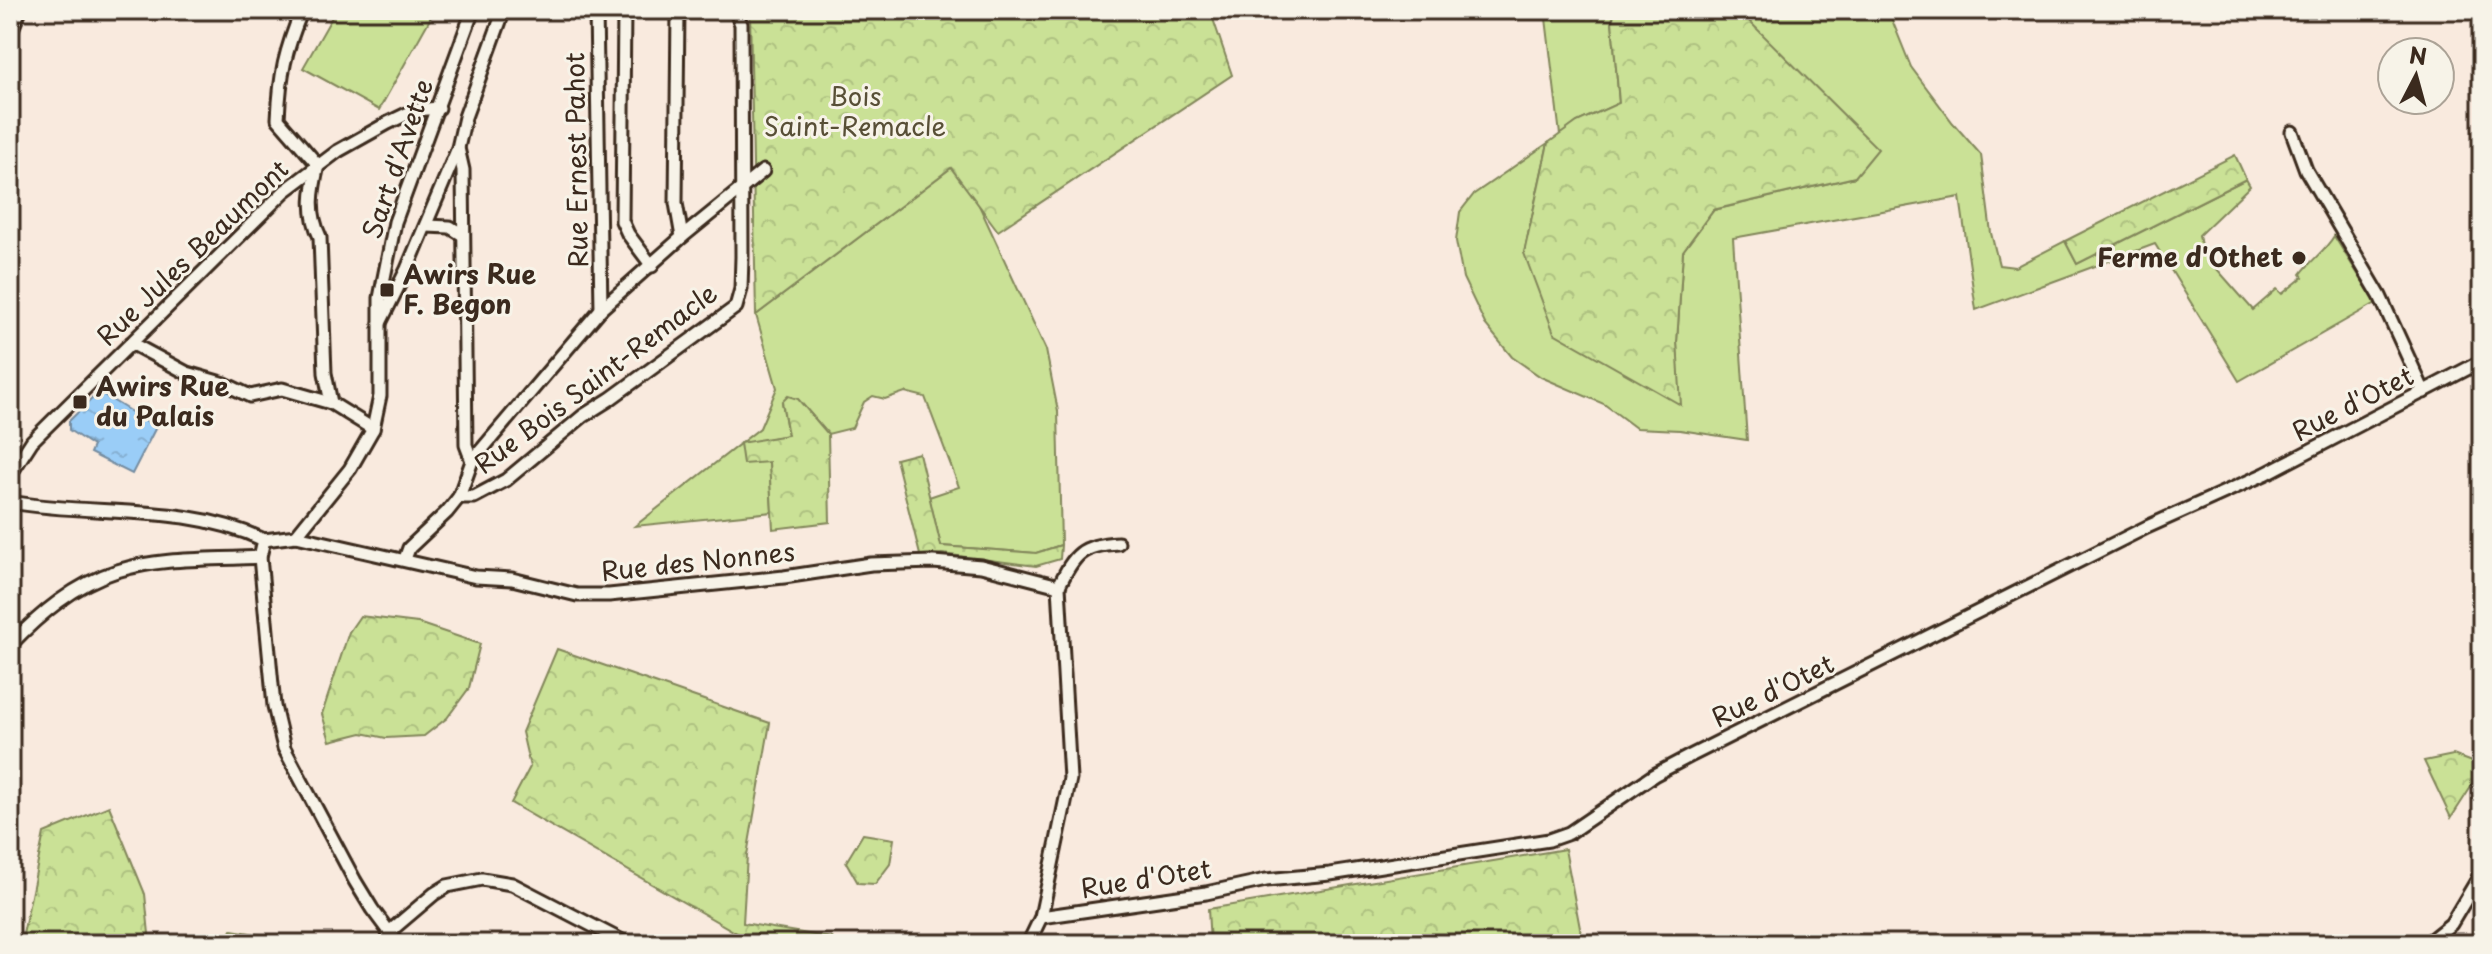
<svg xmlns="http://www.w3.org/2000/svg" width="2492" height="954" viewBox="0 0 2492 954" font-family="'Playpen Sans',sans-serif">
<defs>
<pattern id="forest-crowns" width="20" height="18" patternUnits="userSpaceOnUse" patternTransform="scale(2)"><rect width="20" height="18" fill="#cae196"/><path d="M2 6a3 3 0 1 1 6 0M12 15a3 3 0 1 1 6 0" fill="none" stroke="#aec181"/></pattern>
<pattern id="water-ripples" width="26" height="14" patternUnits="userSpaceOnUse" patternTransform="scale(2)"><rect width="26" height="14" fill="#9acdf7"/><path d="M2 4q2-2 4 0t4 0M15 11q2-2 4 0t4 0" fill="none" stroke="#86b0d3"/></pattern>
</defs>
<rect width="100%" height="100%" fill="#f9eade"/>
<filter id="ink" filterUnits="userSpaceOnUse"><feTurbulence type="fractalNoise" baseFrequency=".0125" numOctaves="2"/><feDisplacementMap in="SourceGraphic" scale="16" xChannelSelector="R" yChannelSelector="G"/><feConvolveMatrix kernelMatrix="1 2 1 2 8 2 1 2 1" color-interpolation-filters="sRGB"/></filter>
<g filter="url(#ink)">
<!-- green -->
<g fill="#cae196" stroke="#82865a" stroke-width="2">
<path d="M 336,10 L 435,10 L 379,110 L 303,68 Z"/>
<path d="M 1545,10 L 1616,10 L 1612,21 L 1619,103 L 1577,122 L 1560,135 Z"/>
<path d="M 1738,10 L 1888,10 L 1911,67 L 1953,123 L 1981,155 L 1991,233 L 1999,265 L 2015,267 L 2065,241 L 2077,264 L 2246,179 L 2250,186 L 2199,235 L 2202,252 L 2253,310 L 2277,289 L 2282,294 L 2303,277 L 2301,274 C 2311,260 2325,251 2334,236 L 2376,303 L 2239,381 L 2155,244 L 1976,310 L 1960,197 L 1733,238 L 1747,440 L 1680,430 L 1636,428 L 1604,404 L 1541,377 L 1512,357 L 1485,324 L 1463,278 L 1456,241 L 1460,212 L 1474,194 L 1548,143 L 1524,253 L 1680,404 L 1677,342 L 1683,251 L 1714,210 L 1855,177 Z"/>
<path d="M 952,167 L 978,203 L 1046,350 L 1058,411 L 1061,545 L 1036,553 L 941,546 L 929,497 L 959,487 L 925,397 L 905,392 L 885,399 L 873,396 L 864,402 L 852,428 L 828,434 L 798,399 L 782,402 L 788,435 L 740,444 L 769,462 L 772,512 L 635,526 L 760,428 L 777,388 L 756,315 Z"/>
</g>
<!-- forest -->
<g fill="url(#forest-crowns)" stroke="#82865a" stroke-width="2">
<path d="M 748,10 L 1210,10 L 1232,75 L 998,231 L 951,168 L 756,315 L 750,12 Z"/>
<path d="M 1616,10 L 1738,10 L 1878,149 L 1855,177 L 1713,210 L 1683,251 L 1677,342 L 1681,405 L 1554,333 L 1524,253 L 1548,143 L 1577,122 L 1619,103 L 1612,21 Z"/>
<path d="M 2235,155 L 2246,179 L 2077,264 L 2065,241 Z"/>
<path d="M 788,396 L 798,399 L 828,434 L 830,522 L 773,529 L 769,462 L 743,464 L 740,443 L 788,435 L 782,402 Z"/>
<path d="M 919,453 L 941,546 L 1036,553 L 1061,545 L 1060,559 L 1036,566 L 942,554 L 920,555 L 896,459 Z"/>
<path d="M 360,616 L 418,623 L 480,644 L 469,688 L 447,718 L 424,736 L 386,738 L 362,733 L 330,741 L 322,714 L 349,632 Z"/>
<path d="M 557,649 L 770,723 L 747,855 L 743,923 L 832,938 L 828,944 L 756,944 L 511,803 L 530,767 L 522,732 Z"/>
<path d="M 2453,755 L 2482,766 L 2482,770 L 2451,818 L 2424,761 Z"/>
<path d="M 109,806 L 145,894 L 150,944 L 21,944 L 44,833 Z"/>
<path d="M 863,834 L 894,839 L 890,864 L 875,884 L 858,883 L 846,862 Z"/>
<path d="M 1565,849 L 1583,944 L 1210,944 L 1208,909 Z"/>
<path d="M 232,930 L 285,939 L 284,944 L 225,944 Z"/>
</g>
<!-- water -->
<path fill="url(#water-ripples)" stroke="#748ca0" stroke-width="2" d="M 99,392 L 156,427 L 132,474 L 90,453 L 93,446 L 69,430 L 69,421 Z"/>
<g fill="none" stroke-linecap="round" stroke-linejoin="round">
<defs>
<g id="minor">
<path d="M 302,10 C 285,51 280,74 278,119 L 318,165 C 312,191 308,212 320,237 L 325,373 L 331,403"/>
<path d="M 596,10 L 601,309"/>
<path d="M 624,10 L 622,221 L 628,234 L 652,266"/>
<path d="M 678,10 L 676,203 L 682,237"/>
<path d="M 10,34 L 20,10"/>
<path d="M 2292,132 L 2306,170 L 2380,296 L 2424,392"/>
<path d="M 426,226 L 450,227 L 463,235"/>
<path d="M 380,323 L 407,269 L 458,148"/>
<path d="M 131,343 L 187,373 L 225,384 L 250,396 L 282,389 L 331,403 L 373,429"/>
<path d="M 472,461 L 466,445 L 463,170 L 458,148 L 465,117 L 504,10"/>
<path d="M 10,475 L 32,441 L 285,191 L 338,151 L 388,123 L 415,110 L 439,108"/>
<path d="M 459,497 L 474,497 L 506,480 L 583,416 L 610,399 L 736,307 L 741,289 L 742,257 L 741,24 L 735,10"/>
<path d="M 10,502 C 95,517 184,502 264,540"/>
<path d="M 296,536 L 350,469 L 373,429 L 380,396 L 380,298 L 395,222 L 473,10"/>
<path d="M 264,540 L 296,536 L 476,577 L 512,579 L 577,595 L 609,595 L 784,577 L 871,564 L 933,562 L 981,566 L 1059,586"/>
<path d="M 264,540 L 260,557 L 274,706 L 284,748 L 355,881 L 372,909 L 398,944"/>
<path d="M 405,559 L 409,548 L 447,512 L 459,497 L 472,461 L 601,309 L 682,237 L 763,171"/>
<path d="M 10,645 C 40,614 75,584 117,571 C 162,557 213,560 260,557"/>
<path d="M 1041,917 L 1206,893 L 1266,880 L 1330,874 L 1549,840 L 1569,833 L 1654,775 L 1690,756 L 2147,527 L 2265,474 L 2482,361"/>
<path d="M 388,933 L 434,894 L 447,886 L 482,879 L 512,884 L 628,944"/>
<path d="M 1028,944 L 1041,917 L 1070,779 L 1059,586 C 1074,554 1082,545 1118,543"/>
<path d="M 2426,944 L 2451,924 L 2482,872"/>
</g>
</defs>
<!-- minor casing -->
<use href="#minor" stroke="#3b2a1e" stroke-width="17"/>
<!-- minor -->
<use href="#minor" stroke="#f7f3e8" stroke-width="11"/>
</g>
</g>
<!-- markers -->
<g fill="#3b2a1e" stroke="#f7f3e8" stroke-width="3">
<circle cx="2299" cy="258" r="8"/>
<rect x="379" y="282" width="16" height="16" rx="4"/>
<rect x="72" y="394" width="16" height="16" rx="4"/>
</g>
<g text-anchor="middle" stroke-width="6" stroke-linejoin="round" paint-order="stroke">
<!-- park labels -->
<g font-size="26" fill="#584f36" stroke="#f7f3e8">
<text x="855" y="106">Bois<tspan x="855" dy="30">Saint-Remacle</tspan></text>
</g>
<!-- street labels -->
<g font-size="26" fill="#3b2a1e" stroke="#f7f3e8">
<text transform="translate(398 159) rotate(-71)" y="9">Sart d'Avette</text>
<text transform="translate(577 160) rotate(-91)" y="9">Rue Ernest Pahot</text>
<text transform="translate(193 253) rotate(-44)" y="9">Rue Jules Beaumont</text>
<text transform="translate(596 379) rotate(-37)" y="9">Rue Bois Saint-Remacle</text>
<text transform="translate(2353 404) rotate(-27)" y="9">Rue d'Otet</text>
<text transform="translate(698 562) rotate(-6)" y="9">Rue des Nonnes</text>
<text transform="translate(1773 691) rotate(-26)" y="9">Rue d'Otet</text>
<text transform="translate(1146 879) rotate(-9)" y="9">Rue d'Otet</text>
</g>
<!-- poi labels -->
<g font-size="26" font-weight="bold" fill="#3b2a1e" stroke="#f7f3e8" text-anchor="start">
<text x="2283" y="267" text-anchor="end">Ferme d'Othet</text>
<text x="403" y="284">Awirs Rue<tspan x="403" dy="30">F. Begon</tspan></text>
<text x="96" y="396">Awirs Rue<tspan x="96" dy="30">du Palais</tspan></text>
</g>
</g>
<!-- margin -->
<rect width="2492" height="954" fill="none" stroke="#f7f3e8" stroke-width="40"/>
<rect x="20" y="20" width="2452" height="914" fill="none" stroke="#3b2a1e" stroke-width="3" filter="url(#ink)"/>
<!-- north arrow -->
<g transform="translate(2416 76) rotate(6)"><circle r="38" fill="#f7f3e8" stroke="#aca397" stroke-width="2"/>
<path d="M0-6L14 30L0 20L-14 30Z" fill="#3b2a1e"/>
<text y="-12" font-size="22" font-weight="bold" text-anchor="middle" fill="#3b2a1e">N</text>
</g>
</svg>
